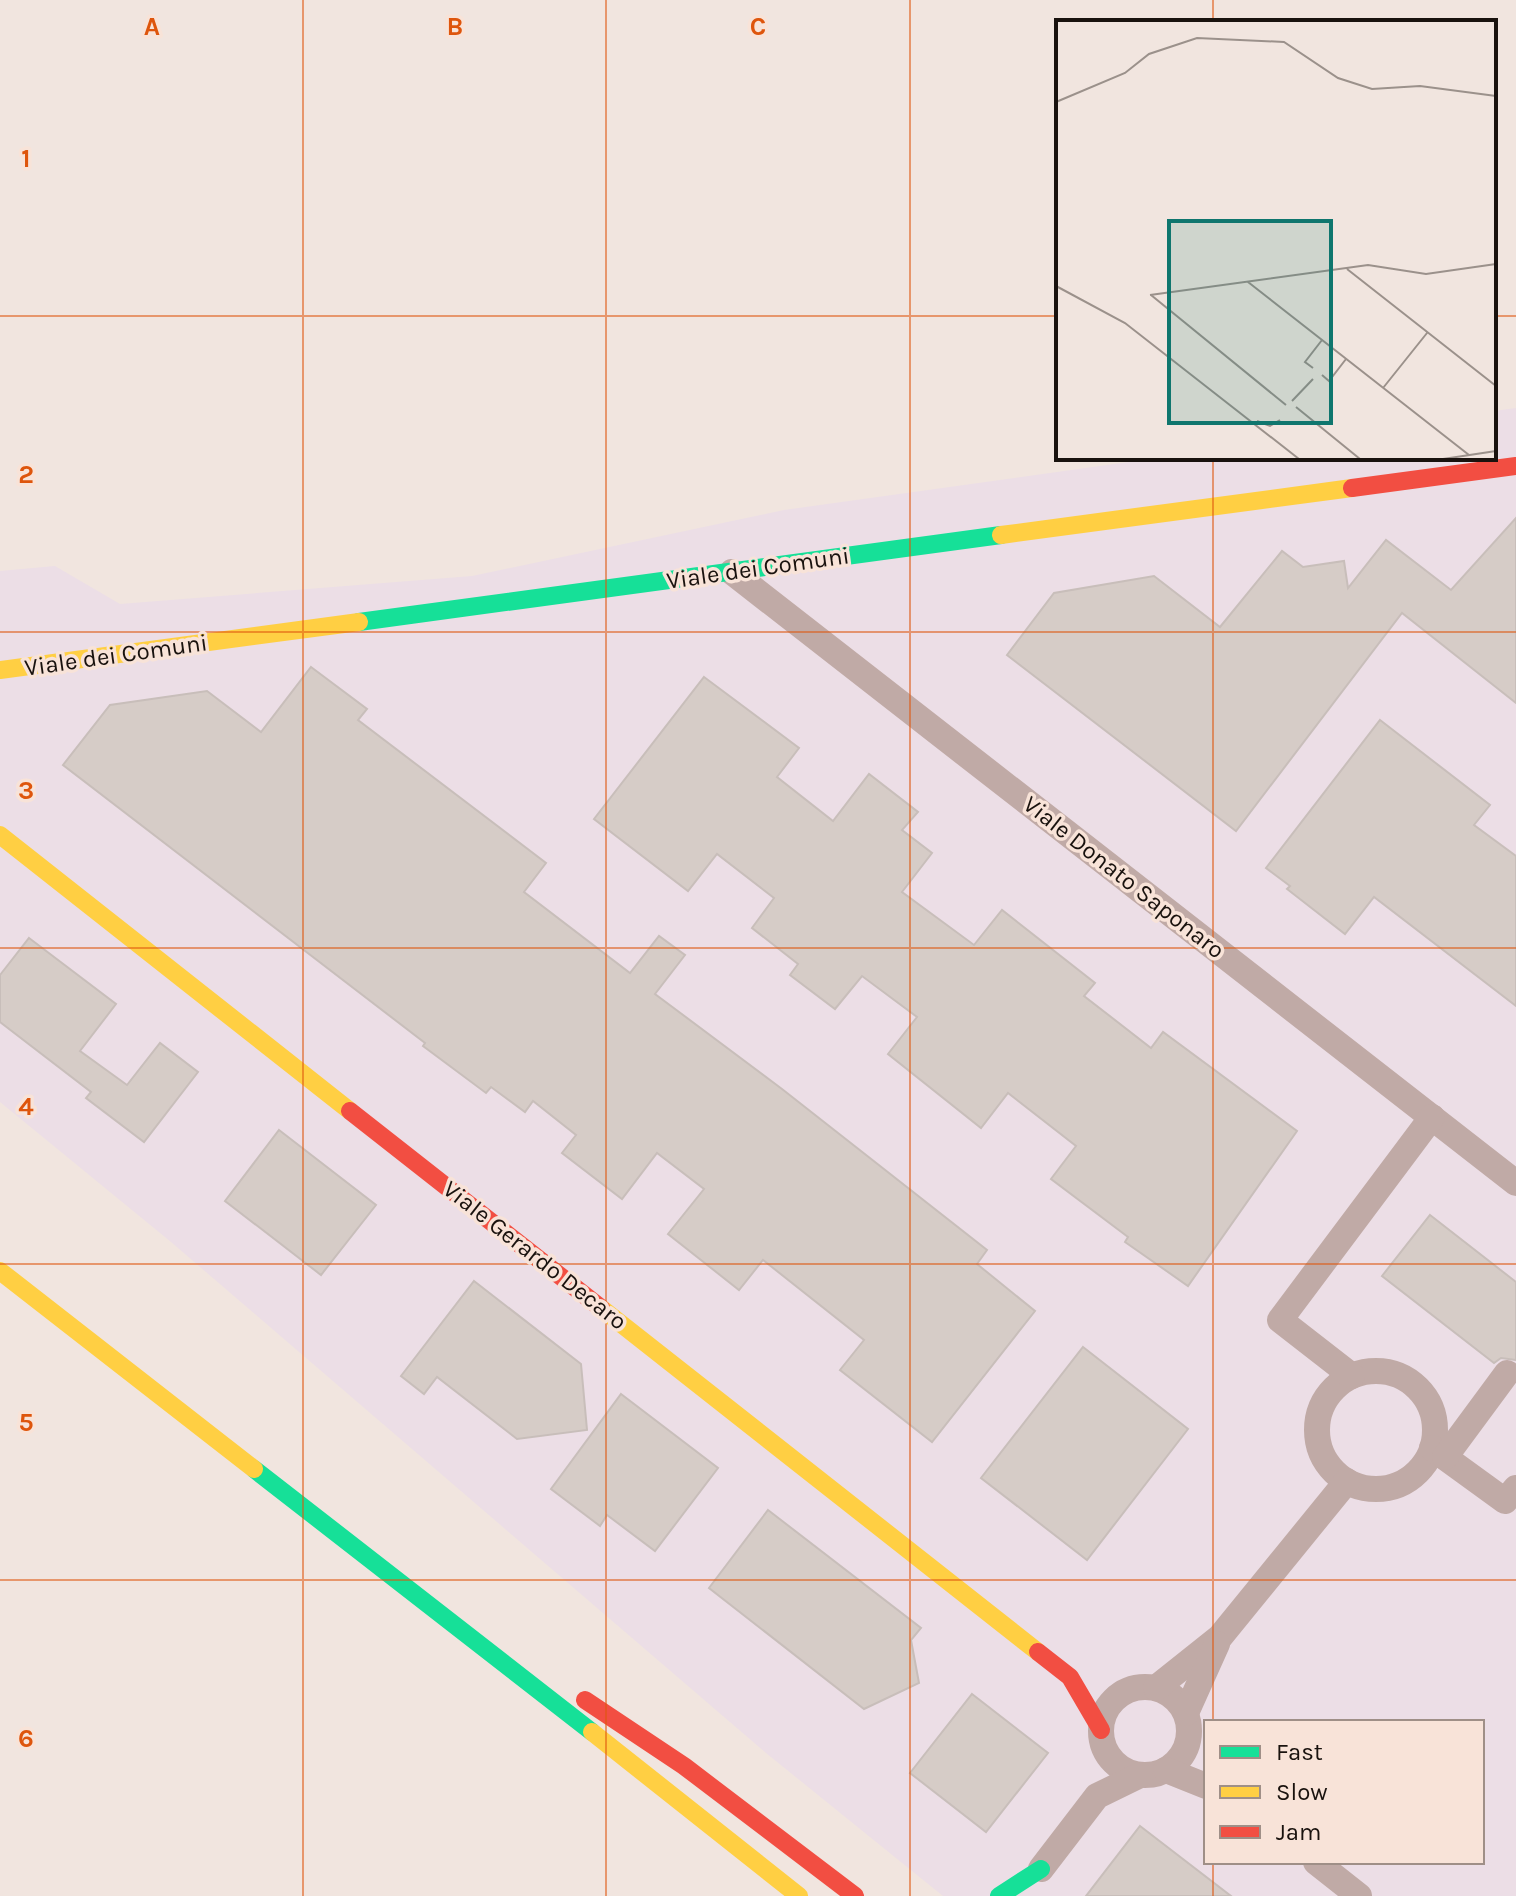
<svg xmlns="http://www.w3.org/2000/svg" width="1516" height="1896" viewBox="0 0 1516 1896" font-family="Karla,sans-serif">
<rect width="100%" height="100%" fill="#f1e5df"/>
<!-- industrial -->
<path fill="#ecdee6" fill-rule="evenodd" d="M 1516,408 L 1516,1896 L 943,1896 L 766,1753 L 171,1242 L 0,1102 L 0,571 L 55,566 L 120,604 L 472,576 L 784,510 L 1157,458 L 1494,458 L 1494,411 ZM 1206,1722 L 1482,1722 L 1482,1862 L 1206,1862 Z"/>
<!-- building -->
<g fill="#d6ccc7" stroke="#c8beba" stroke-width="2">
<path d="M 1516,518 L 1516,703 L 1402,613 L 1236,831 L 1007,655 L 1054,593 L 1154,576 L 1220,627 L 1282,551 L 1303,567 L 1344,561 L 1348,588 L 1386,540 L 1451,590 Z"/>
<path d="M 311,667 L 367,709 L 358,720 L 546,863 L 524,892 L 630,973 L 659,936 L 685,955 L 655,994 L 782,1089 L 987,1250 L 977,1264 L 1035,1311 L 932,1442 L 840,1370 L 864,1340 L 763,1260 L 739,1290 L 668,1234 L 704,1189 L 657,1153 L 622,1199 L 562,1153 L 576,1135 L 533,1101 L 525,1112 L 491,1087 L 486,1093 L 423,1046 L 425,1043 L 63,765 L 110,705 L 207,691 L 261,732 Z"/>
<path d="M 704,677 L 799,748 L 777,777 L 833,821 L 869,774 L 918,812 L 902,830 L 932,853 L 902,892 L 974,945 L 1002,910 L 1095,983 L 1084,996 L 1151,1048 L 1163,1032 L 1297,1131 L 1188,1286 L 1125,1242 L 1128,1237 L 1051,1179 L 1076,1146 L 1008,1093 L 981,1128 L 888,1054 L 917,1017 L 862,976 L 835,1009 L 790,975 L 798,964 L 752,928 L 774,898 L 717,854 L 688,891 L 594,819 Z"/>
<path d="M 1380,720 L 1490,805 L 1474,825 L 1516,856 L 1516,1006 L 1374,897 L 1345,934 L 1287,889 L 1290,886 L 1266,868 Z"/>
<path d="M 29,938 L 116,1004 L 80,1051 L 127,1085 L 160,1043 L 198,1072 L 144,1142 L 86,1098 L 91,1092 L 0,1022 L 0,975 Z"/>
<path d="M 279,1130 L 376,1205 L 321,1275 L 225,1201 Z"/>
<path d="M 1430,1215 L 1516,1282 L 1516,1360 L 1501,1358 L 1494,1363 L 1382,1276 Z"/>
<path d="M 474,1281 L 581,1364 L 587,1430 L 517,1439 L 437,1377 L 424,1394 L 401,1376 Z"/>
<path d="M 1083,1347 L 1188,1429 L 1087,1560 L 981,1478 Z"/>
<path d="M 621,1394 L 718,1468 L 655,1551 L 607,1515 L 600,1526 L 551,1489 Z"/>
<path d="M 768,1510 L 921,1628 L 911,1640 L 919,1683 L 864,1709 L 709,1588 Z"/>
<path d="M 972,1694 L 1048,1753 L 986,1832 L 910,1773 Z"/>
<path d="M 1140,1826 L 1231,1896 L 1086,1896 Z"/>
</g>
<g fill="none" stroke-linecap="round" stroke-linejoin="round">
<!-- street -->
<g stroke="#c0aaa6" stroke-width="26">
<path d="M 732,572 L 1516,1183"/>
<circle cx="1376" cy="1430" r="59"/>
<path d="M 1352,1376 L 1280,1320 L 1432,1117"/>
<path d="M 1432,1448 L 1505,1501 L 1516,1488"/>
<path d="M 1445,1457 L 1507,1373"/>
<circle cx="1145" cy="1731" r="44"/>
<path d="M 1156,1688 L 1220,1637 L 1347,1481"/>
<path d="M 1186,1713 L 1217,1644"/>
<path d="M 1166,1770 L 1206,1786"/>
<path d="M 1316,1862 L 1359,1896"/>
<path d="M 1041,1869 L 1097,1796 L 1140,1775"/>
</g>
<!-- fast -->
<g stroke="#16e098" stroke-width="18">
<path d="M 359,622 L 1001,535"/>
<path d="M 254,1469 L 592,1732"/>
<path d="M 999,1896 L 1041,1869"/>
</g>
<!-- slow -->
<g stroke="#ffcf43" stroke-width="18">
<path d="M 1001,535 L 1352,488"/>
<path d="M 0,670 L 359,622"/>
<path d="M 0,835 L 350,1111"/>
<path d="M 0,1271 L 254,1469"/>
<path d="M 601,1308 L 1038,1652"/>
<path d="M 592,1732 L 799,1896"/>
</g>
<!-- jam -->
<g stroke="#f24e42" stroke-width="18">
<path d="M 1352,488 L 1516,466"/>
<path d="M 350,1111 L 601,1308"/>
<path d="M 1038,1652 L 1070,1677 L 1101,1730"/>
<path d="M 585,1700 L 684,1766 L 855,1896"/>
</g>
</g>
<!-- grid -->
<path fill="none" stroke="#de550c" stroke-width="2" stroke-opacity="0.55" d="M 303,0 L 303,1896M 606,0 L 606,1896M 910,0 L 910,1896M 1213,0 L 1213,22M 0,316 L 1058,316M 1494,316 L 1516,316M 1213,458 L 1213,1722M 0,632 L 1516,632M 0,948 L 1516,948M 0,1264 L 1516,1264M 0,1580 L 1516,1580M 1213,1862 L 1213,1896"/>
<g text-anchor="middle" stroke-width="7" stroke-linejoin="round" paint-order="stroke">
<!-- street labels -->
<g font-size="24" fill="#19120e" stroke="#f8e3d8">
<text transform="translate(758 568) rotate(-8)" y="8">Viale dei Comuni</text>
<text transform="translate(116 655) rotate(-8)" y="8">Viale dei Comuni</text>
<text transform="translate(1124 877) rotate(38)" y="8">Viale Donato Saponaro</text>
<text transform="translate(535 1255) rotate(38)" y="8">Viale Gerardo Decaro</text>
</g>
</g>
<!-- overview -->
<g transform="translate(1056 20)">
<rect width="440" height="440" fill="#f1e5df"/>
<path fill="none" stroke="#9b918b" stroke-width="2" d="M 0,82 L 69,53 L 93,34 L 141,18 L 228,22 L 282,58 L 316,69 L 364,66 L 440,76M 291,249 L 440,366M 192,262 L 413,435M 0,266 L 69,303 L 243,439M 94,275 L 312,245 L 370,254 L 440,244M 95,275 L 230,385M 257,348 L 249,342 L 266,320M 266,355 L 273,361 L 290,339M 327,368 L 371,313M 236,381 L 257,359M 240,387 L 304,439M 201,401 L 214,406 L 224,400M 387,439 L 440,431"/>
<path fill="#0f766e" fill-opacity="0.15" stroke="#0f766e" stroke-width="4" d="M 113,201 L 275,201 L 275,403 L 113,403 Z"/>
<rect width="440" height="440" fill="none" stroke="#19120e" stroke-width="4"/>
</g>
<g font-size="26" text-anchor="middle" font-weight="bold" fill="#de550c" stroke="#f8e3d8" stroke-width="7" stroke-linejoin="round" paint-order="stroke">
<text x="152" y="35">A</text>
<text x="455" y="35">B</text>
<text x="758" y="35">C</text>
<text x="26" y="167">1</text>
<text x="26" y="483">2</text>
<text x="26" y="799">3</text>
<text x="26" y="1115">4</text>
<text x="26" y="1431">5</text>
<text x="26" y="1747">6</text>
</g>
<!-- legend -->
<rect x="1204" y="1720" width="280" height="144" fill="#f8e3d8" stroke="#9f8f87" stroke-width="2"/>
<rect x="1220" y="1746" width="40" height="12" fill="#16e098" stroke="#9f8f87" stroke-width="2"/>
<text x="1276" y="1760" font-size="24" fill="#19120e">Fast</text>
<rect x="1220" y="1786" width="40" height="12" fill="#ffcf43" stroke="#9f8f87" stroke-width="2"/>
<text x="1276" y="1800" font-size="24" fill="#19120e">Slow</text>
<rect x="1220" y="1826" width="40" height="12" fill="#f24e42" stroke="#9f8f87" stroke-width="2"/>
<text x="1276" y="1840" font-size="24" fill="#19120e">Jam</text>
</svg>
